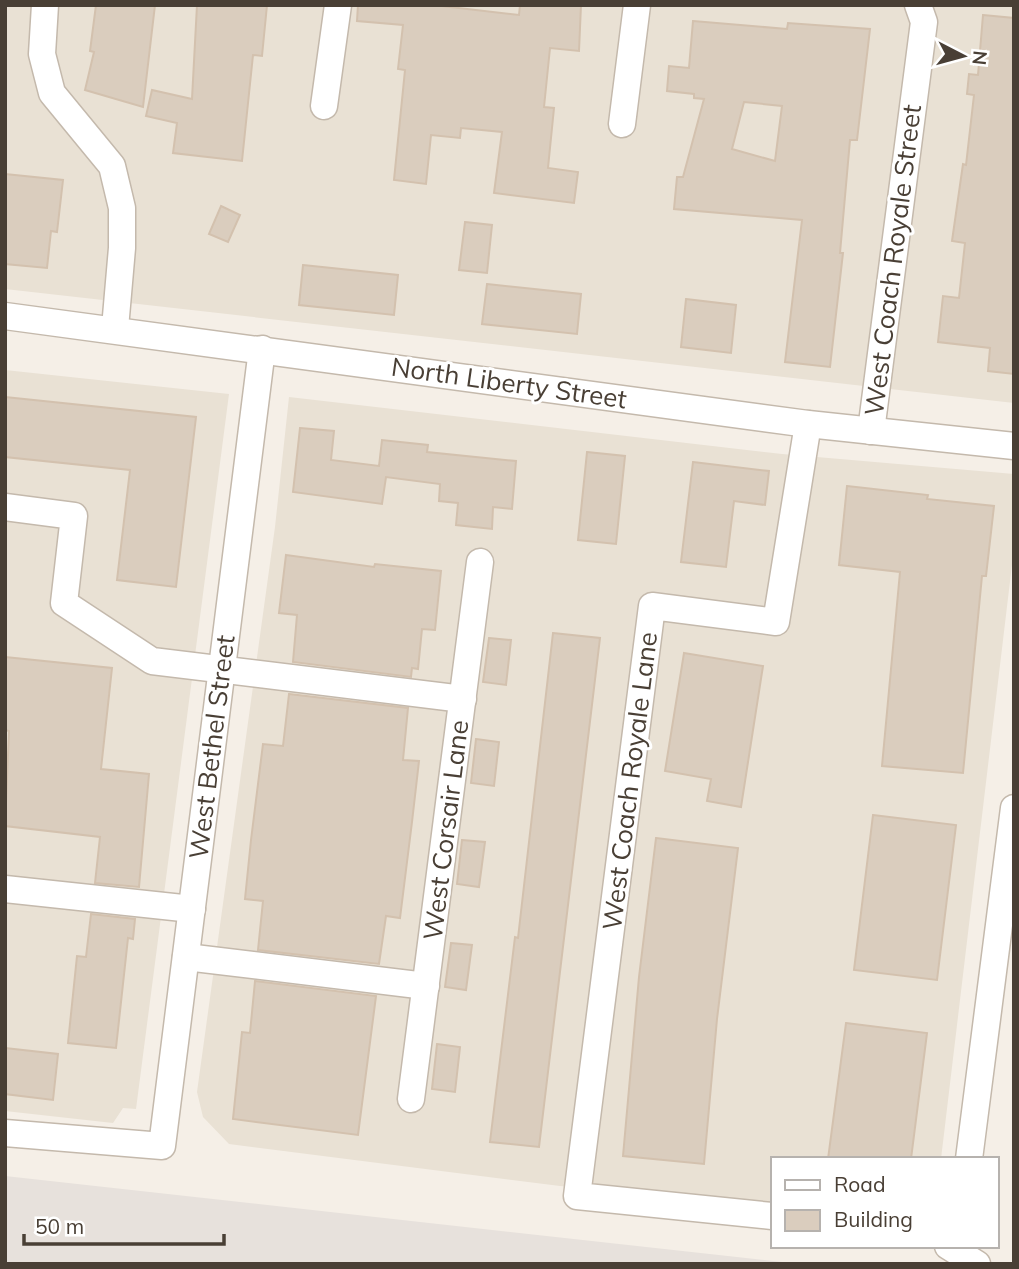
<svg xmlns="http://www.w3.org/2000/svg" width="1019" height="1269" viewBox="0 0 1019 1269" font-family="Mulish,sans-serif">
<rect width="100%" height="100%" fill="#f5efe7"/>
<!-- residential -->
<g fill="#e9e1d4">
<path d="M 5,5 L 1014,5 L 1014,403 L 5,289 Z"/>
<path d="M 5,370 L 229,394 L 136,1109 L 123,1108 L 113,1123 L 5,1111 Z"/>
<path d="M 289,397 L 782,454 L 1014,474 L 1014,548 L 941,1159 L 772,1159 L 772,1202 L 560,1186 L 229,1144 L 203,1117 L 197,1092 L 275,527 Z"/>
</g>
<!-- industrial -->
<path fill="#e7e1dc" d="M 5,1176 L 800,1264 L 5,1264 Z"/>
<!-- building -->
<g fill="#dacdbe" stroke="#d3c1ae" stroke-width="2" fill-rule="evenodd">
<path d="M 96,5 L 155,5 L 143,107 L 85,90 L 94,52 L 90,51 Z"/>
<path d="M 197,5 L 267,5 L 262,56 L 253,55 L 242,161 L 173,153 L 177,123 L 146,116 L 152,90 L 192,99 Z"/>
<path d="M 358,5 L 433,5 L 519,15 L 520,5 L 581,5 L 579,51 L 550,48 L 544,107 L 554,108 L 548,168 L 578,172 L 574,203 L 494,193 L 502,132 L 461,128 L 460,138 L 431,135 L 426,184 L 394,180 L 405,70 L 398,69 L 403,25 L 357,21 Z"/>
<path d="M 983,15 L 1014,18 L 1014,374 L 988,371 L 990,348 L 938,342 L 943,296 L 959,298 L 965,243 L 952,241 L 963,164 L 966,165 L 974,95 L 967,94 L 969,74 L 978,75 Z"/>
<path d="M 693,21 L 787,29 L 788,23 L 870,29 L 857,140 L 850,140 L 840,253 L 843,253 L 830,367 L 785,362 L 802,220 L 674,209 L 677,177 L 683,177 L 704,99 L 694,98 L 694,94 L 667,91 L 669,66 L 689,68 ZM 744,102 L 782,106 L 775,161 L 732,149 Z"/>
<path d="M 5,174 L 63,180 L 57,232 L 51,231 L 47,268 L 5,264 Z"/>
<path d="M 221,206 L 240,215 L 228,242 L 209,234 Z"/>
<path d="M 465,222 L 492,225 L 487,273 L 459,270 Z"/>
<path d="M 303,265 L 398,275 L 394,315 L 299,305 Z"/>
<path d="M 487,284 L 581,294 L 577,334 L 482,324 Z"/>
<path d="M 686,299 L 736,305 L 731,353 L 681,347 Z"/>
<path d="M 5,397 L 196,417 L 176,587 L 117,580 L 130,470 L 5,457 Z"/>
<path d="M 300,428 L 334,431 L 331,460 L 379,466 L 382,440 L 428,445 L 427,452 L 516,461 L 512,509 L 493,507 L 492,529 L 456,525 L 458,503 L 439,501 L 440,484 L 386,477 L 382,504 L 293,492 Z"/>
<path d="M 587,452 L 625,456 L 616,544 L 578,540 Z"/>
<path d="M 693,462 L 769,471 L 765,505 L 734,501 L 726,567 L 681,562 Z"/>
<path d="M 847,486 L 928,495 L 927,499 L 994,506 L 986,576 L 982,576 L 963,773 L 882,766 L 900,572 L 839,565 Z"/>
<path d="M 286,555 L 374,567 L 375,564 L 441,571 L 435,630 L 422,629 L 418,669 L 412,668 L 411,677 L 293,662 L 297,615 L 279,613 Z"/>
<path d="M 553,633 L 600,638 L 539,1147 L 490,1142 L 515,937 L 518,938 Z"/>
<path d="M 489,638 L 511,640 L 506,685 L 483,682 Z"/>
<path d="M 684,653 L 763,666 L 741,807 L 707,801 L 711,779 L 665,771 Z"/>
<path d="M 5,657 L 112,668 L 101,769 L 149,774 L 139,887 L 95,883 L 100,837 L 5,826 L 9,731 L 5,730 Z"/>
<path d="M 289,694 L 408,708 L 403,760 L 419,761 L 412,822 L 400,918 L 386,916 L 379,964 L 258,950 L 263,901 L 245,899 L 251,840 L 263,744 L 283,746 Z"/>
<path d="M 476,739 L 499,742 L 494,786 L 471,783 Z"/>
<path d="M 873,815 L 956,825 L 937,980 L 854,970 Z"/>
<path d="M 656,838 L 738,848 L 717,1019 L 704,1164 L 623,1156 L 639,977 Z"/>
<path d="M 462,840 L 485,842 L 479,887 L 457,884 Z"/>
<path d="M 91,914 L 135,919 L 133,939 L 128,938 L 116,1048 L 68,1043 L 77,956 L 86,957 Z"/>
<path d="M 451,943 L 472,945 L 466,990 L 445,987 Z"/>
<path d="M 255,981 L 376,996 L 358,1135 L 233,1119 L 242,1032 L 250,1033 Z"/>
<path d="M 846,1023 L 927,1033 L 911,1159 L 828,1159 Z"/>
<path d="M 437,1044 L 460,1047 L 455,1092 L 432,1089 Z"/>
<path d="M 5,1048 L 58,1054 L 53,1100 L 5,1094 Z"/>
</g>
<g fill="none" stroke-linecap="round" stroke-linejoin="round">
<defs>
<g id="street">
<path d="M 45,5 L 42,54 L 52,93 L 112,166 L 122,208 L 122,248 L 115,328"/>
<path d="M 324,106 L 338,5"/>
<path d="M 622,124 L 637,5"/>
<path d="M 5,316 L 808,424 L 1014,446"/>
<path d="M 871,431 L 924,22 L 918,5"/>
<path d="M 5,507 L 74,516 L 64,603 L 152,661 L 463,699"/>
<path d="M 5,889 L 192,909"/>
<path d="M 186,957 L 426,986"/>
<path d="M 411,1099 L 480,562"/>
<path d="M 5,1133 L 162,1146 L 262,349"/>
<path d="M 969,1159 L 1014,808"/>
<path d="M 772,1216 L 577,1196 L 652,606 L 776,622 L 808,424"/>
<path d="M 948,1246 L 977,1264"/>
</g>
</defs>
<!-- street casing -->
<use href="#street" stroke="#c4b9ac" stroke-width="29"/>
<!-- street -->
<use href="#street" stroke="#fff" stroke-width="26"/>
</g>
<g text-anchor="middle" stroke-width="6" stroke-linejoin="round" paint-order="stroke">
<!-- street labels -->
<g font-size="26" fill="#493f35" stroke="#fff">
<text transform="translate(893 260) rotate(-83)" y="9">West Coach Royale Street</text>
<text transform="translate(509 383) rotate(8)" y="9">North Liberty Street</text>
<text transform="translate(212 747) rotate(-83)" y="9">West Bethel Street</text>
<text transform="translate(630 781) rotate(-83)" y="9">West Coach Royale Lane</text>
<text transform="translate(446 830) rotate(-83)" y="9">West Corsair Lane</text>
</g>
</g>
<!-- border -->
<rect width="1019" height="1269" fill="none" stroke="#493f35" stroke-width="14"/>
<!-- legend -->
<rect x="771" y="1157" width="228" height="91" fill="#ffffff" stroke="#b6b2ae" stroke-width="2"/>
<rect x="785" y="1180" width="35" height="10" fill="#ffffff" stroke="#b6b2ae" stroke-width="2"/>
<text x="834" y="1192" font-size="21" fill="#493f35">Road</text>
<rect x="785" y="1210" width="35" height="21" fill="#dacdbe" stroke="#b6b2ae" stroke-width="2"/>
<text x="834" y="1227" font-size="21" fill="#493f35">Building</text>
<!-- north arrow -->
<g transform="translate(963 56) rotate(96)" stroke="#ffffff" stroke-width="5" paint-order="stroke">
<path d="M0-5L12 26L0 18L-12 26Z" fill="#493f35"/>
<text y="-10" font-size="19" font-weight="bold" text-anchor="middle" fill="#493f35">N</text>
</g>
<!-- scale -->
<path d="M24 1234v10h200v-10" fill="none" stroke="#493f35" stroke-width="3.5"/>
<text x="35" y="1234" font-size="21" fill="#493f35" stroke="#ffffff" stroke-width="5" paint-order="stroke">50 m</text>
</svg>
